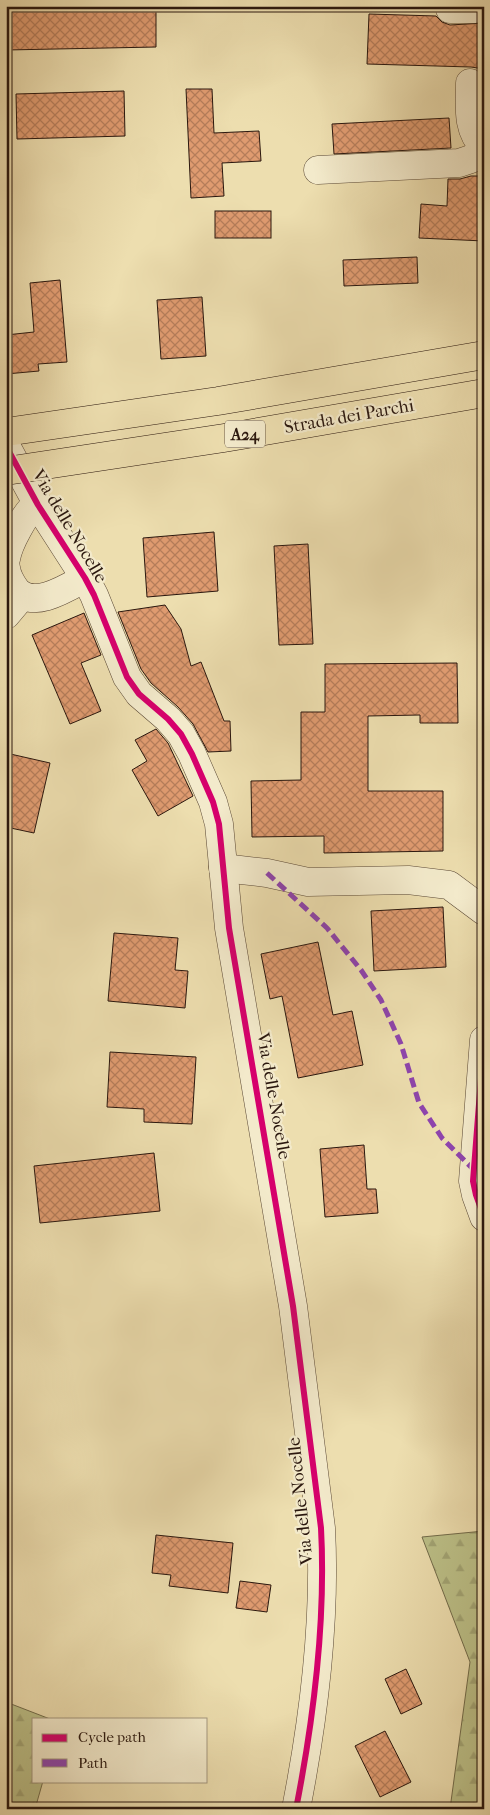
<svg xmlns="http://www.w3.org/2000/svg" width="490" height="1815" viewBox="0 0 490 1815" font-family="'IM FELL French Canon',serif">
<defs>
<pattern id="forest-firs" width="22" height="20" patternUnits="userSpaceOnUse" patternTransform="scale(1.25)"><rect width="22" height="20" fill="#bcc088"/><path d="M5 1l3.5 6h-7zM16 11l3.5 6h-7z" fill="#a2a474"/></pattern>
<pattern id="building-cross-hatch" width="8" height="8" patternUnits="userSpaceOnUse" patternTransform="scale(1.25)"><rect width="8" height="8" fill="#df9b70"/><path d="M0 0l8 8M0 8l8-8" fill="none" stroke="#b57d5a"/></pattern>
</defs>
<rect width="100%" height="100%" fill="#eddeaf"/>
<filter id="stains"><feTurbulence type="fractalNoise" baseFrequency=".004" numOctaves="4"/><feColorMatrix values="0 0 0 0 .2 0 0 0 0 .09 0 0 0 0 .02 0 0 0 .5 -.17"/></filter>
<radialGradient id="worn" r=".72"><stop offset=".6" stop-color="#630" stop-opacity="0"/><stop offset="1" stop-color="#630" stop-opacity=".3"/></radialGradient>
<!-- forest -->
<g fill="url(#forest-firs)" stroke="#736c4b">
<path d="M 484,1531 L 484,1809 L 450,1809 L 470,1662 L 422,1537 Z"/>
<path d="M 6,1702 L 50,1719 L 34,1719 L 34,1781 L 43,1781 L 35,1809 L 6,1809 Z"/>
</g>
<!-- building -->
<g fill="url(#building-cross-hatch)" stroke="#2a170e">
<path d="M 6,6 L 156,6 L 156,47 L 6,50 Z"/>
<path d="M 369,14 L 436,16 L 442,22 L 450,25 L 484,23 L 484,69 L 471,67 L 367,64 Z"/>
<path d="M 186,89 L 212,89 L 214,133 L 259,131 L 261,161 L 222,163 L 224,196 L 191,198 Z"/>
<path d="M 124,91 L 125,136 L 17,139 L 16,94 Z"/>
<path d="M 449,118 L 451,148 L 334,154 L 332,124 Z"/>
<path d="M 471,176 L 484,176 L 484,241 L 419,238 L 421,204 L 447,206 L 448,179 L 460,179 Z"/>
<rect x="215" y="211" width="56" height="27"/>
<path d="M 417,257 L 418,283 L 344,286 L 343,260 Z"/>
<path d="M 60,280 L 67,362 L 38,364 L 39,371 L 6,374 L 6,335 L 34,332 L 30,283 Z"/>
<path d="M 202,297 L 206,356 L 161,359 L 157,300 Z"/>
<path d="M 214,532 L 218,591 L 147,597 L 143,538 Z"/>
<path d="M 308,544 L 313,644 L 279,645 L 274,546 Z"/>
<path d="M 165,605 L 181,629 L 191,666 L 201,662 L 224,721 L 230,721 L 231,751 L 208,752 L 193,724 L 178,707 L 151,683 L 141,669 L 118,612 Z"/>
<path d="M 84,613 L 101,655 L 81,663 L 101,711 L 70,724 L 32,635 Z"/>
<path d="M 457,663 L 458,723 L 420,723 L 420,715 L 368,716 L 368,791 L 443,791 L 443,851 L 324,853 L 324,836 L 252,837 L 251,781 L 301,780 L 301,712 L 325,712 L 325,664 Z"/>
<path d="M 156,729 L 168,743 L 193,796 L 158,816 L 132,770 L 147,761 L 135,740 Z"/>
<path d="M 6,753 L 50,763 L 34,833 L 6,827 Z"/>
<path d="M 443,907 L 446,967 L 374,971 L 371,911 Z"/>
<path d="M 114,933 L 178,938 L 175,970 L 188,971 L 185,1008 L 108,1001 Z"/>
<path d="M 318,942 L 333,1015 L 352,1011 L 363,1065 L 298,1078 L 282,996 L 270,999 L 261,954 Z"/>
<path d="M 110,1052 L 196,1057 L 192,1124 L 144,1122 L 144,1109 L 107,1107 Z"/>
<path d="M 364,1145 L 367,1189 L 376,1189 L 378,1213 L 325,1217 L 320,1149 Z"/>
<path d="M 154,1153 L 160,1211 L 40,1223 L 34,1166 Z"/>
<path d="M 156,1535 L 233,1543 L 228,1593 L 169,1586 L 171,1575 L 152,1573 Z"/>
<path d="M 240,1581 L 271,1585 L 267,1612 L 236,1608 Z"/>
<path d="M 406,1669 L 422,1704 L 401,1714 L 385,1679 Z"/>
<path d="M 385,1731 L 411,1782 L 380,1797 L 355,1746 Z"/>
</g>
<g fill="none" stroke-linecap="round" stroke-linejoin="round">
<defs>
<g id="minor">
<path d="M 450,9 L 474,9 L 484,7"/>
<path d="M 470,83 C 470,104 466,131 484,146"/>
<path d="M 318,170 L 459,163 L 471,159 L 484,149"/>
<path d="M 6,446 L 38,505 L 85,578 L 94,595 L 127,677 L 139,694 L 168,719 L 181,734 L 192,754 L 213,802 L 219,824 L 229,928 L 293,1306 L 321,1528 C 326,1621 314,1717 296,1809"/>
<path d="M 6,559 C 8,545 25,512 37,504"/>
<path d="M 6,568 C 7,576 11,583 16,590 C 33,610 67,588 85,578"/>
<path d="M 6,615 L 22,596"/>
<path d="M 223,868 L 267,873 L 308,882 L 408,880 L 449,885 L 484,911"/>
<path d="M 484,1040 L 473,1181 L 476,1195 L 484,1217"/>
</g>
<path id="highway" d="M 6,432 L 218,401 L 484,355"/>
</defs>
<!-- minor casing -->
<use href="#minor" stroke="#5b4936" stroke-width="29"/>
<!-- highway casing -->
<use href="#highway" stroke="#2a170e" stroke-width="29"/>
<!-- minor -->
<use href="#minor" stroke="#f3eacb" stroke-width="28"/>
<!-- highway -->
<use href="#highway" stroke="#eddeaf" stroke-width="28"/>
<defs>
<path id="highway-bridge" d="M 6,471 L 224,438 L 484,393"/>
</defs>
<!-- highway-bridge casing -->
<use href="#highway-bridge" stroke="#2a170e" stroke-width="29" stroke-linecap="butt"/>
<!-- highway-bridge -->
<use href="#highway-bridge" stroke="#eddeaf" stroke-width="28"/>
<!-- quiet -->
<path stroke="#8e44ad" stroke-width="5" stroke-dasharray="10 5" stroke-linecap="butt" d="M 267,873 L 327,928 L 361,970 L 381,1000 L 401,1044 L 419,1103 L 442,1138 L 475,1171"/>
<defs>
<g id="cycleway">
<path d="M 6,446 L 38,505 L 85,578 L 94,595 L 127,677 L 139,694 L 168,719 L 181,734 L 192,754 L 213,802 L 219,824 L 229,928 L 293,1306 L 321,1528 C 326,1621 314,1717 296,1809"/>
<path d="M 484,1040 L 473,1181 L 476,1195 L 484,1217"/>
</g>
</defs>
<!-- cycleway casing -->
<use href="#cycleway" stroke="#f3eacb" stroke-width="9"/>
<!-- cycleway -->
<use href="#cycleway" stroke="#d6006c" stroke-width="6"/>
</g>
<g text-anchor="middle" stroke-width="4.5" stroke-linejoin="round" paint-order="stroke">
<!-- shield labels -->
<rect fill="#f3eacb" stroke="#665647" stroke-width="1" x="225" y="420.5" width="40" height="27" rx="4"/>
<g font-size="16" font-weight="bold" fill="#2a170e">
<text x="245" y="440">A24</text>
</g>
<!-- street labels -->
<g font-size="18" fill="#2a170e" stroke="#f3eacb">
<text transform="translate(349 416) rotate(-10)" y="6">Strada dei Parchi</text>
<text transform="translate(70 526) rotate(59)" y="6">Via delle Nocelle</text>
<text transform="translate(274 1096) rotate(80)" y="6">Via delle Nocelle</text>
<text transform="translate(300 1501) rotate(-96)" y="6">Via delle Nocelle</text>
</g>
</g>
<!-- margin -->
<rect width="490" height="1815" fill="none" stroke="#eddeaf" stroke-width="25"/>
<rect x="8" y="8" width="475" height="1800" fill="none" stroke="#2a170e" stroke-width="2.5"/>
<rect x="12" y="12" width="465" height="1790" fill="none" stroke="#2a170e"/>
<!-- legend -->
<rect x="32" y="1718" width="175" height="65" fill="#f3eacb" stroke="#a3967f"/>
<rect x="42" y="1734" width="25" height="8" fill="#d6006c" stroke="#a3967f"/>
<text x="78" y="1742" font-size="15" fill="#2a170e">Cycle path</text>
<rect x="42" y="1759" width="25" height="8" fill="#8e44ad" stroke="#a3967f"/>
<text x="78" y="1768" font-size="15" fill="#2a170e">Path</text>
<rect width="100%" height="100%" filter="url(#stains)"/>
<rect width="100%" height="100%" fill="url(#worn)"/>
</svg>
